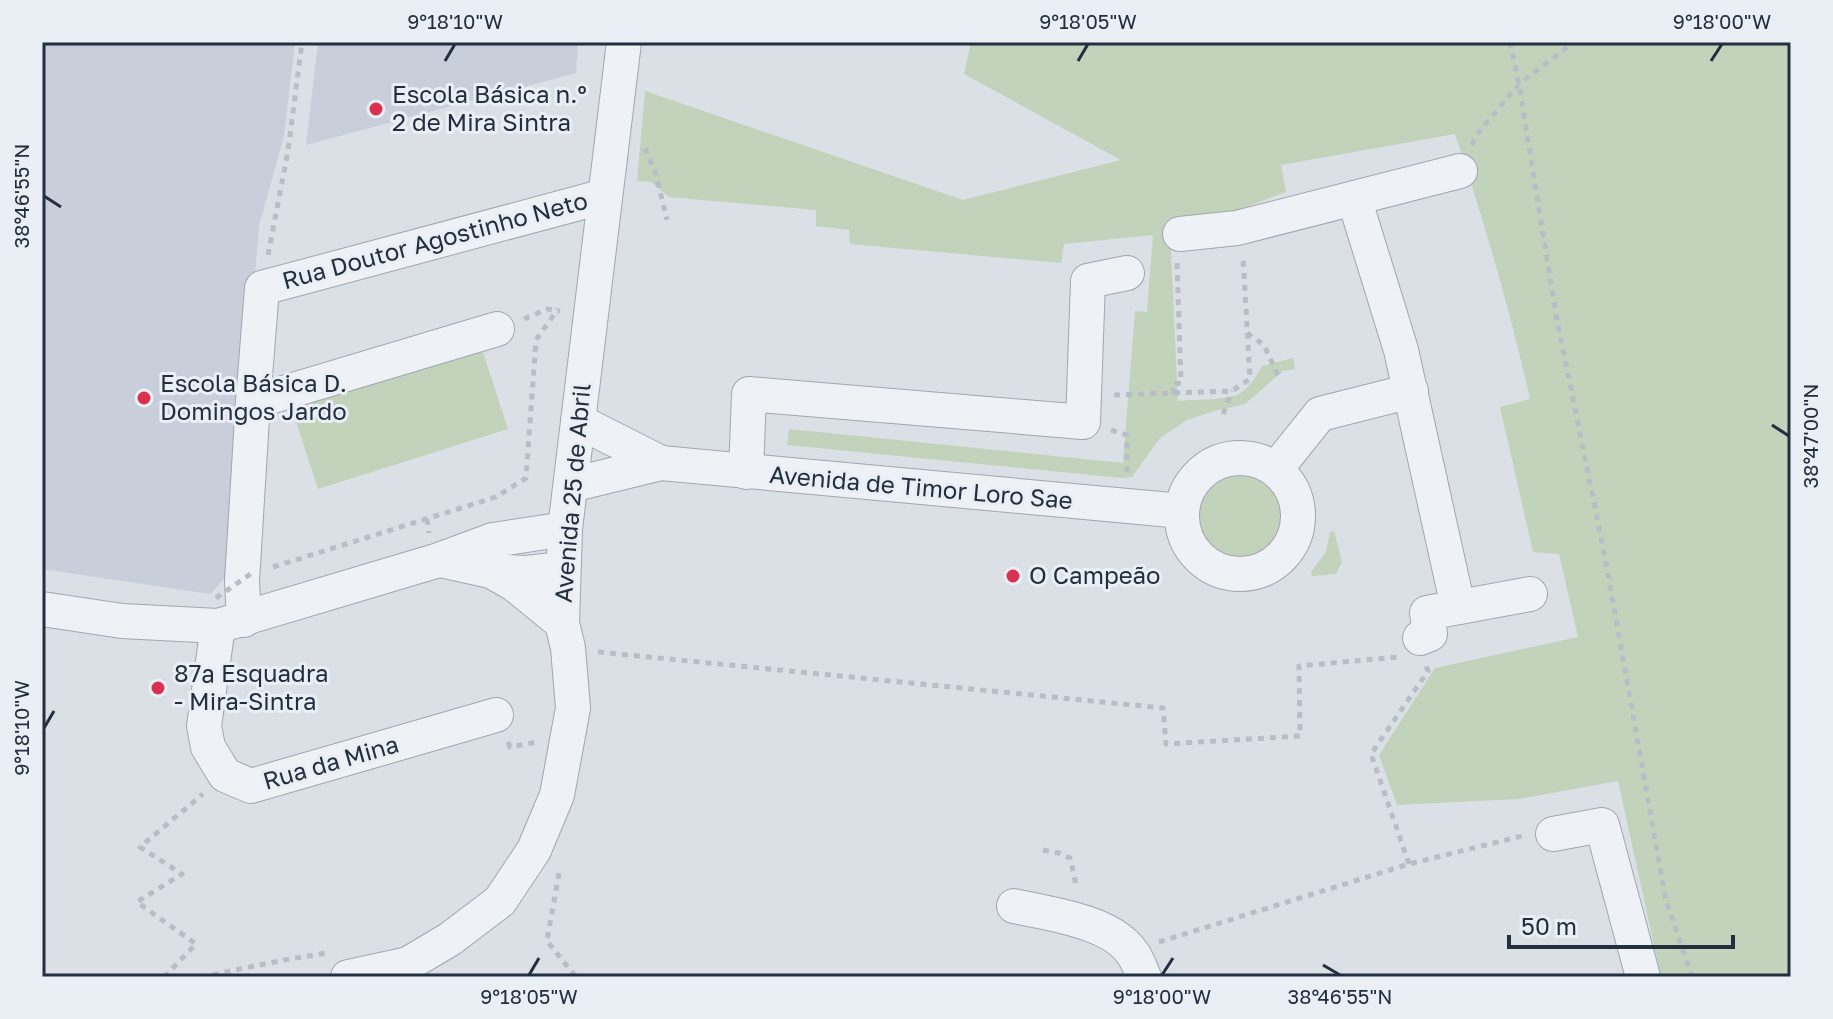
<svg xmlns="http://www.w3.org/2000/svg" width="1833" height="1019" viewBox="0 0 1833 1019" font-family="'Golos Text',sans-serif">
<rect width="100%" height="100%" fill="#dbe0e7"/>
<!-- built -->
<g fill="#c9cfda">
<path d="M 42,42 L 295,42 L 284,136 L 259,226 L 231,572 L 210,594 L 42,569 Z"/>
<path d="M 318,42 L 578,42 L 576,73 L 306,145 Z"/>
</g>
<!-- green -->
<g fill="#c2d2bb">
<path d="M 971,42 L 1791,42 L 1791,977 L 1661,977 L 1618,781 L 1518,799 L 1397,805 L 1379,755 L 1435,668 L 1578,637 L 1559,554 L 1533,552 L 1500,407 L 1530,399 C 1510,310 1484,221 1455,134 L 1281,165 L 1286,192 L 1184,230 L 1170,231 L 1178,401 C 1194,399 1230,401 1242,392 C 1250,386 1257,375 1262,366 L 1293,358 L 1295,369 L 1283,371 L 1245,404 L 1214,411 L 1187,420 L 1160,438 L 1132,477 L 1122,478 L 787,445 L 789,429 L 1123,463 L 1135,311 L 1147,312 L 1153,235 L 1064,244 L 1061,263 L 850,244 L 849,230 L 816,226 L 816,210 L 669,197 L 651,182 L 637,181 L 645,91 L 963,200 L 1121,160 L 964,74 Z"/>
<path d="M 481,346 L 508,429 L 318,489 L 291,406 Z"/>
<circle cx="1239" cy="517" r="42"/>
<path d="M 1334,531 L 1342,562 L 1336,574 L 1312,576 L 1311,572 L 1326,552 L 1330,532 Z"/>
</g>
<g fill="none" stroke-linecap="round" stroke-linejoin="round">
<defs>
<g id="minor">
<path d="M 1354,198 L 1401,350 L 1458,607"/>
<path d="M 1180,234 L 1237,228 L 1460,171"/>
<path d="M 253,402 L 497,329"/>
<path d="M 578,421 L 661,463"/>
<circle cx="1240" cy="516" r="58"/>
<path d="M 1276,469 L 1320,414 L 1411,391"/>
<path d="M 746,472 L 749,394 L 1083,422 L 1088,281 L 1127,273"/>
<path d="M 571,485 L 661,463 L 1182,511"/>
<path d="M 440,560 L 490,571 L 526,573 L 563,569"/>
<path d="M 491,571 L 514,584 L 562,623"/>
<path d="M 42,609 L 122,621 L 218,626 L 439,560 L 493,540 L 565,529"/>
<path d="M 244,620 L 242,581 L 253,402 L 262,288 L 605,196"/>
<path d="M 218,626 L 204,726 L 208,747 L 225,775 L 251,786 L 496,715"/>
<path d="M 1420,638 L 1430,634 L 1427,613 L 1530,594"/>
<path d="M 1553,834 L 1602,825 L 1643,977"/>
<path d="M 1014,906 C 1049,914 1112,921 1133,954 C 1138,961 1141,970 1144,977"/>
<path d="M 348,977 L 408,964 L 450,939 L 500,901 L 534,850 L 557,795 L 573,708 L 568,648 L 562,623 L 565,529 L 624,42"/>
</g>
</defs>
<!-- minor casing -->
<use href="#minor" stroke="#a0a7b1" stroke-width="36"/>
<!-- path -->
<g stroke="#b9bec6" stroke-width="5" stroke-dasharray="6 6" stroke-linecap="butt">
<path d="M 1510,42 L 1519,84 L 1556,315 L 1605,557 L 1666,901 L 1692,977"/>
<path d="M 1472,145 L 1477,134 L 1519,84 L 1574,42"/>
<path d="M 645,148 L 656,175 L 667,220"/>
<path d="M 268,255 L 288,151 L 302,42"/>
<path d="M 524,319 L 547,309 L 560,311"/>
<path d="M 1247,333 L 1264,345 L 1280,380"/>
<path d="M 1174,394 L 1173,384 L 1181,383 L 1177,263"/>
<path d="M 1114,395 L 1232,391 L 1250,379 L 1243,256"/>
<path d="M 1223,414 L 1232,391"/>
<path d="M 1111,430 L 1127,435 L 1127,476"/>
<path d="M 427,519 L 429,533"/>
<path d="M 273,567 L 496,497 L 526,478 L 536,340 L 558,309"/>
<path d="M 598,652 L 1163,708 L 1166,744 L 1300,736 L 1299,666 L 1398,657"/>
<path d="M 508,742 L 510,747 L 537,742"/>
<path d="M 1043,850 L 1059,853 L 1070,858 L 1077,889"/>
<path d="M 1409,864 L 1371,754 L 1428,671 L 1426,666"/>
<path d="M 559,873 L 547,941 L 576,977"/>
<path d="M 1159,942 L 1409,864 L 1522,836"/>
<path d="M 164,977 L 196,944 L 137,902 L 182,874 L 140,847 L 203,794"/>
<path d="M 201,977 L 284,960 L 326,953"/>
</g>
<!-- minor -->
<use href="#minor" stroke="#eef1f5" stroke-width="34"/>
<!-- path-bridge -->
<path stroke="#b9bec6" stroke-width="5" stroke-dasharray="6 6" stroke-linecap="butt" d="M 216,598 L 252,573"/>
</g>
<!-- ticks -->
<path fill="none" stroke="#232e3f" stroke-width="3" d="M 445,61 L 455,44M 1078,61 L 1088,44M 1711,61 L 1722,44M 44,196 L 61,207M 1772,425 L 1789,436M 44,728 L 54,711M 1323,965 L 1340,975M 529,975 L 539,958M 1162,975 L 1173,958"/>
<!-- markers -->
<g fill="#dc304f" stroke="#eaeff5" stroke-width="3">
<circle cx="376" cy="109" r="8"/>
<circle cx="144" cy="398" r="8"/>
<circle cx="1013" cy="576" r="8"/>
<circle cx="158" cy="688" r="8"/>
</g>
<g text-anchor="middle" stroke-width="6" stroke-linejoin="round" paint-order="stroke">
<!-- poi labels -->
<g font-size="24" fill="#232e3f" stroke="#eaeff5" text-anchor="start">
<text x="392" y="103">Escola Básica n.º<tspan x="392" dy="28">2 de Mira Sintra</tspan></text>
<text x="160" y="392">Escola Básica D.<tspan x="160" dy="28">Domingos Jardo</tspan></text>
<text x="1029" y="584">O Campeão</text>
<text x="174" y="682">87ª Esquadra<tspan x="174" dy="28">- Mira-Sintra</tspan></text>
</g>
<!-- street labels -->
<g font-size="24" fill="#232e3f" stroke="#eaeff5">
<text transform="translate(435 241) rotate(-15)" y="8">Rua Doutor Agostinho Neto</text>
<text transform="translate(921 488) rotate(5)" y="8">Avenida de Timor Loro Sae</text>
<text transform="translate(573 493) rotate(-85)" y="8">Avenida 25 de Abril</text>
<text transform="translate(331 763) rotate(-16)" y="8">Rua da Mina</text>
</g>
</g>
<!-- border -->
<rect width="1833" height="1019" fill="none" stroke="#eaeff5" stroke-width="88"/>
<!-- scale -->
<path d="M1509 935v12h224v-12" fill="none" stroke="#232e3f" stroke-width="4"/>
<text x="1521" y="935" font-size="24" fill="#232e3f" stroke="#eaeff5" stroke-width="6" paint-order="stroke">50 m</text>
<rect x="44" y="44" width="1745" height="931" fill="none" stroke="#232e3f" stroke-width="3"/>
<g font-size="20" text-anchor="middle" fill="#232e3f">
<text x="455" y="29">9°18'10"W</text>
<text x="1088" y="29">9°18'05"W</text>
<text x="1722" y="29">9°18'00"W</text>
<text transform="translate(22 196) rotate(-90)" y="7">38°46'55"N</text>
<text transform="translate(1811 436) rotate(-90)" y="7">38°47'00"N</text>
<text transform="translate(22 728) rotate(-90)" y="7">9°18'10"W</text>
<text x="529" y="1004">9°18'05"W</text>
<text x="1162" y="1004">9°18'00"W</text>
<text x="1340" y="1004">38°46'55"N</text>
</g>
</svg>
